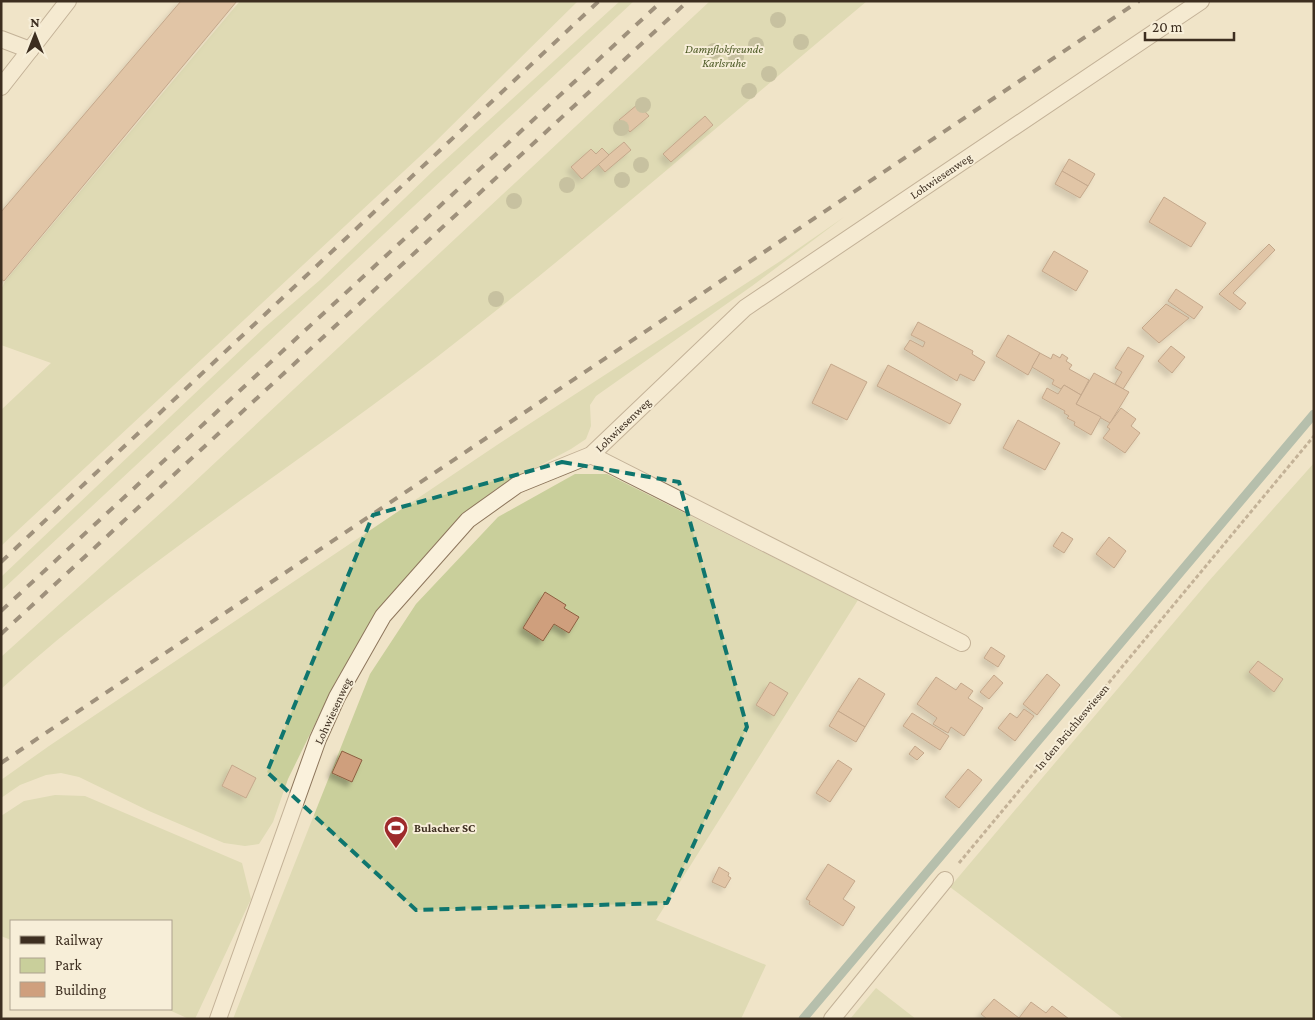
<svg xmlns="http://www.w3.org/2000/svg" width="1315" height="1020" viewBox="0 0 1315 1020" font-family="'Crimson Pro',serif">
<defs>
<filter id="shadow"><feDropShadow dx="-4.5" dy="4.5" stdDeviation="2.5" flood-color="#0004"/></filter>
</defs>
<rect width="100%" height="100%" fill="#f0e4c8"/>
<!-- green -->
<g fill="#c9cf9b">
<path d="M 240,1 L 578,1 L 432,145 L 1,546 L 1,410 L 51,363 L 1,345 L 1,290 L 5,281 Z"/>
<path d="M 620,1 L 634,1 L 1,591 L 1,577 L 264,328 L 320,280 L 433,171 Z"/>
<path d="M 710,1 L 867,1 C 716,127 569,257 412,376 C 275,479 129,573 1,689 L 1,657 L 174,501 Z"/>
<path d="M 844,217 L 752,286 L 596,396 L 590,405 L 591,426 L 586,439 L 571,449 L 496,489 L 476,504 L 435,544 L 380,608 L 336,681 L 288,779 L 273,822 L 259,844 L 245,846 L 224,843 L 149,811 L 79,777 L 61,773 L 46,775 L 20,785 L 1,798 L 1,780 L 49,746 L 497,445 L 782,260 Z"/>
<path d="M 1314,463 L 1314,1019 L 1124,1019 L 950,887 L 1208,582 Z"/>
<path d="M 575,474 L 607,474 L 858,600 L 656,920 L 766,965 L 741,1019 L 233,1019 L 370,674 L 416,604 L 498,517 Z"/>
<path d="M 55,795 L 85,796 L 242,863 L 251,899 L 195,1019 L 189,1019 L 167,1009 L 171,1009 L 171,921 L 11,921 L 11,940 L 1,936 L 1,816 L 24,801 Z"/>
<path d="M 876,988 L 916,1019 L 850,1019 Z"/>
</g>
<g fill="none" stroke-linecap="round" stroke-linejoin="round">
<!-- stream -->
<path stroke="#6f938a" stroke-width="9" d="M 803,1019 L 1314,414"/>
</g>
<!-- building -->
<g fill="#cf9f7d" stroke="#8d5f41" filter="url(#shadow)">
<path d="M 181,1 L 237,1 L 4,281 L 1,279 L 1,212 Z"/>
<path d="M 638,104 L 649,116 L 630,132 L 619,120 Z"/>
<path d="M 705,116 L 713,125 L 671,162 L 663,154 Z"/>
<path d="M 624,142 L 631,150 L 605,172 L 598,164 Z"/>
<path d="M 602,148 L 609,155 L 582,179 L 571,167 L 591,149 L 596,154 Z"/>
<path d="M 1069,159 L 1095,174 L 1088,186 L 1062,171 Z"/>
<path d="M 1062,171 L 1088,186 L 1080,198 L 1055,184 Z"/>
<path d="M 1164,197 L 1206,223 L 1191,247 L 1149,222 Z"/>
<path d="M 1269,244 L 1275,250 L 1233,293 L 1246,303 L 1240,310 L 1219,294 Z"/>
<path d="M 1054,251 L 1088,271 L 1076,291 L 1042,271 Z"/>
<path d="M 1176,289 L 1203,307 L 1194,319 L 1168,301 Z"/>
<path d="M 1166,304 L 1189,318 L 1159,343 L 1142,328 Z"/>
<path d="M 918,322 L 973,351 L 972,354 L 985,362 L 974,381 L 960,374 L 957,381 L 904,349 L 910,340 L 923,347 L 925,342 L 911,335 Z"/>
<path d="M 1008,335 L 1040,353 L 1028,375 L 996,356 Z"/>
<path d="M 1171,346 L 1185,357 L 1172,373 L 1158,361 Z"/>
<path d="M 1128,347 L 1144,356 L 1123,389 L 1115,384 L 1122,372 L 1115,368 Z"/>
<path d="M 1040,353 L 1051,359 L 1053,354 L 1060,358 L 1062,354 L 1068,358 L 1066,361 L 1072,365 L 1069,369 L 1089,380 L 1081,395 L 1064,385 L 1061,389 L 1052,384 L 1054,380 L 1032,367 Z"/>
<path d="M 831,364 L 867,382 L 847,420 L 812,403 Z"/>
<path d="M 888,365 L 961,404 L 950,424 L 877,386 Z"/>
<path d="M 1094,373 L 1129,392 L 1110,423 L 1076,404 Z"/>
<path d="M 1064,385 L 1081,395 L 1076,404 L 1101,417 L 1091,435 L 1074,425 L 1075,422 L 1067,418 L 1069,416 L 1064,413 L 1065,411 L 1042,398 L 1047,388 L 1058,394 Z"/>
<path d="M 1121,408 L 1136,419 L 1131,426 L 1140,433 L 1125,453 L 1103,438 L 1110,429 L 1107,427 Z"/>
<path d="M 1018,420 L 1060,443 L 1045,470 L 1003,448 Z"/>
<path d="M 1062,532 L 1073,539 L 1064,553 L 1053,546 Z"/>
<path d="M 1109,537 L 1126,551 L 1114,568 L 1096,554 Z"/>
<path d="M 545,592 L 566,605 L 564,608 L 579,617 L 569,633 L 554,624 L 543,641 L 523,628 Z"/>
<path d="M 991,647 L 1005,656 L 998,667 L 984,658 Z"/>
<path d="M 1258,661 L 1283,679 L 1274,692 L 1249,672 Z"/>
<path d="M 1047,674 L 1060,685 L 1037,715 L 1023,704 Z"/>
<path d="M 994,675 L 1003,683 L 989,699 L 980,692 Z"/>
<path d="M 936,677 L 956,690 L 961,683 L 973,691 L 968,698 L 983,708 L 964,736 L 951,727 L 948,733 L 933,724 L 937,718 L 917,704 Z"/>
<path d="M 859,678 L 885,694 L 865,727 L 838,711 Z"/>
<path d="M 770,682 L 788,693 L 774,716 L 756,705 Z"/>
<path d="M 1024,709 L 1034,716 L 1015,741 L 998,728 L 1010,713 L 1017,718 Z"/>
<path d="M 838,711 L 865,727 L 856,742 L 829,726 Z"/>
<path d="M 912,713 L 949,736 L 940,750 L 903,726 Z"/>
<path d="M 915,746 L 924,753 L 917,760 L 909,754 Z"/>
<path d="M 342,751 L 362,760 L 352,782 L 332,773 Z"/>
<path d="M 838,760 L 852,769 L 830,802 L 816,793 Z"/>
<path d="M 232,765 L 256,778 L 246,798 L 222,786 Z"/>
<path d="M 968,769 L 982,780 L 959,808 L 945,797 Z"/>
<path d="M 828,864 L 855,881 L 843,899 L 855,907 L 843,926 L 809,904 L 810,901 L 806,899 Z"/>
<path d="M 719,867 L 729,873 L 728,876 L 731,878 L 725,888 L 712,882 Z"/>
<path d="M 994,999 L 1019,1018 L 1031,1002 L 1046,1013 L 1052,1006 L 1069,1019 L 987,1019 L 981,1014 Z"/>
</g>
<g fill="none" stroke-linecap="round" stroke-linejoin="round">
<defs>
<g id="lane">
<path d="M 1,39 L 30,50 L 1,87"/>
<path d="M 30,50 L 68,1"/>
<path d="M 591,455 L 962,643"/>
<path d="M 218,1019 L 318,739 L 337,697 L 383,616 L 468,520 L 517,485 L 591,455 L 745,308 L 1201,1"/>
<path d="M 832,1019 L 945,880"/>
</g>
</defs>
<!-- lane casing -->
<use href="#lane" stroke="#8d765c" stroke-width="18"/>
<!-- path -->
<path stroke="#8d765c" stroke-width="3" stroke-dasharray="4 2.5" stroke-linecap="butt" d="M 959,863 L 1314,436"/>
<!-- lane -->
<use href="#lane" stroke="#faf1dc" stroke-width="16"/>
<!-- rail -->
<g stroke="#3d2e20" stroke-width="4" stroke-dasharray="9 9" stroke-linecap="butt">
<path d="M 1,562 L 599,1"/>
<path d="M 1,611 L 662,1"/>
<path d="M 1,634 L 688,1"/>
<path d="M 1,763 L 1139,1"/>
</g>
</g>
<!-- trees -->
<g fill="#96986f">
<circle cx="778" cy="20" r="8"/>
<circle cx="801" cy="42" r="8"/>
<circle cx="756" cy="45" r="8"/>
<circle cx="714" cy="51" r="8"/>
<circle cx="736" cy="57" r="8"/>
<circle cx="769" cy="74" r="8"/>
<circle cx="749" cy="91" r="8"/>
<circle cx="643" cy="105" r="8"/>
<circle cx="621" cy="128" r="8"/>
<circle cx="641" cy="165" r="8"/>
<circle cx="622" cy="180" r="8"/>
<circle cx="567" cy="185" r="8"/>
<circle cx="514" cy="201" r="8"/>
<circle cx="496" cy="299" r="8"/>
</g>
<!-- marked area -->
<path d="M0 0H1315V1020H0ZM 562,462 L 679,482 L 747,727 L 667,903 L 416,910 L 267,772 L 373,515 Z" fill="#f0e4c8" fill-opacity=".55" fill-rule="evenodd"/>
<path fill="none" stroke="#0f766e" stroke-width="4" stroke-dasharray="10 6" stroke-linejoin="round" d="M 562,462 L 679,482 L 747,727 L 667,903 L 416,910 L 267,772 L 373,515 Z"/>
<!-- icons -->
<defs>
<symbol id="stadium-pin" viewBox="-11 -11 22 30"><path d="M0 17L-7.5 6A9.5 9.5 0 1 1 7.5 6Z" fill="#9e2a2b" stroke="#f7eed8"/><path d="M0-5a6.5 5 0 1 0 0 10a6.5 5 0 1 0 0-10ZM-3.5-1.8h7v3.6h-7Z" fill="#fff"/></symbol>
</defs>
<g fill-rule="evenodd">
<use href="#stadium-pin" x="382" y="814" width="28" height="38"/>
</g>
<g text-anchor="middle" stroke-width="4" stroke-linejoin="round" paint-order="stroke">
<!-- park labels -->
<g font-size="12" font-style="italic" fill="#4d5a26" stroke="#f7eed8">
<text x="724" y="53">Dampflokfreunde<tspan x="724" dy="14">Karlsruhe</tspan></text>
</g>
<!-- street labels -->
<g font-size="12" fill="#3d2e20" stroke="#f7eed8">
<text transform="translate(941 176) rotate(-34)" y="4">Lohwiesenweg</text>
<text transform="translate(623 425) rotate(-44)" y="4">Lohwiesenweg</text>
<text transform="translate(333 711) rotate(-65)" y="4">Lohwiesenweg</text>
<text transform="translate(1072 727) rotate(-50)" y="4">In den Brüchleswiesen</text>
</g>
<!-- poi labels -->
<g font-size="12" font-weight="bold" fill="#3d2e20" stroke="#f7eed8" text-anchor="start">
<text x="414" y="832">Bulacher SC</text>
</g>
</g>
<!-- border -->
<rect width="1315" height="1020" fill="none" stroke="#3d2e20" stroke-width="5"/>
<!-- legend -->
<rect x="10" y="920" width="162" height="90" fill="#f7eed8" stroke="#ada18e"/>
<rect x="20" y="936" width="25" height="8" fill="#3d2e20" stroke="#ada18e"/>
<text x="55" y="945" font-size="15" fill="#3d2e20">Railway</text>
<rect x="20" y="958" width="25" height="15" fill="#c9cf9b" stroke="#ada18e"/>
<text x="55" y="970" font-size="15" fill="#3d2e20">Park</text>
<rect x="20" y="982" width="25" height="15" fill="#cf9f7d" stroke="#ada18e"/>
<text x="55" y="995" font-size="15" fill="#3d2e20">Building</text>
<!-- north arrow -->
<g transform="translate(35 35)" stroke="#f7eed8" stroke-width="4" paint-order="stroke">
<path d="M0-4L9 19L0 12L-9 19Z" fill="#3d2e20"/>
<text y="-8" font-size="14" font-weight="bold" text-anchor="middle" fill="#3d2e20">N</text>
</g>
<!-- scale -->
<path d="M1145 32v8h89v-8" fill="none" stroke="#3d2e20" stroke-width="2.5"/>
<text x="1152" y="32" font-size="15" fill="#3d2e20" stroke="#f7eed8" stroke-width="4" paint-order="stroke">20 m</text>
</svg>
